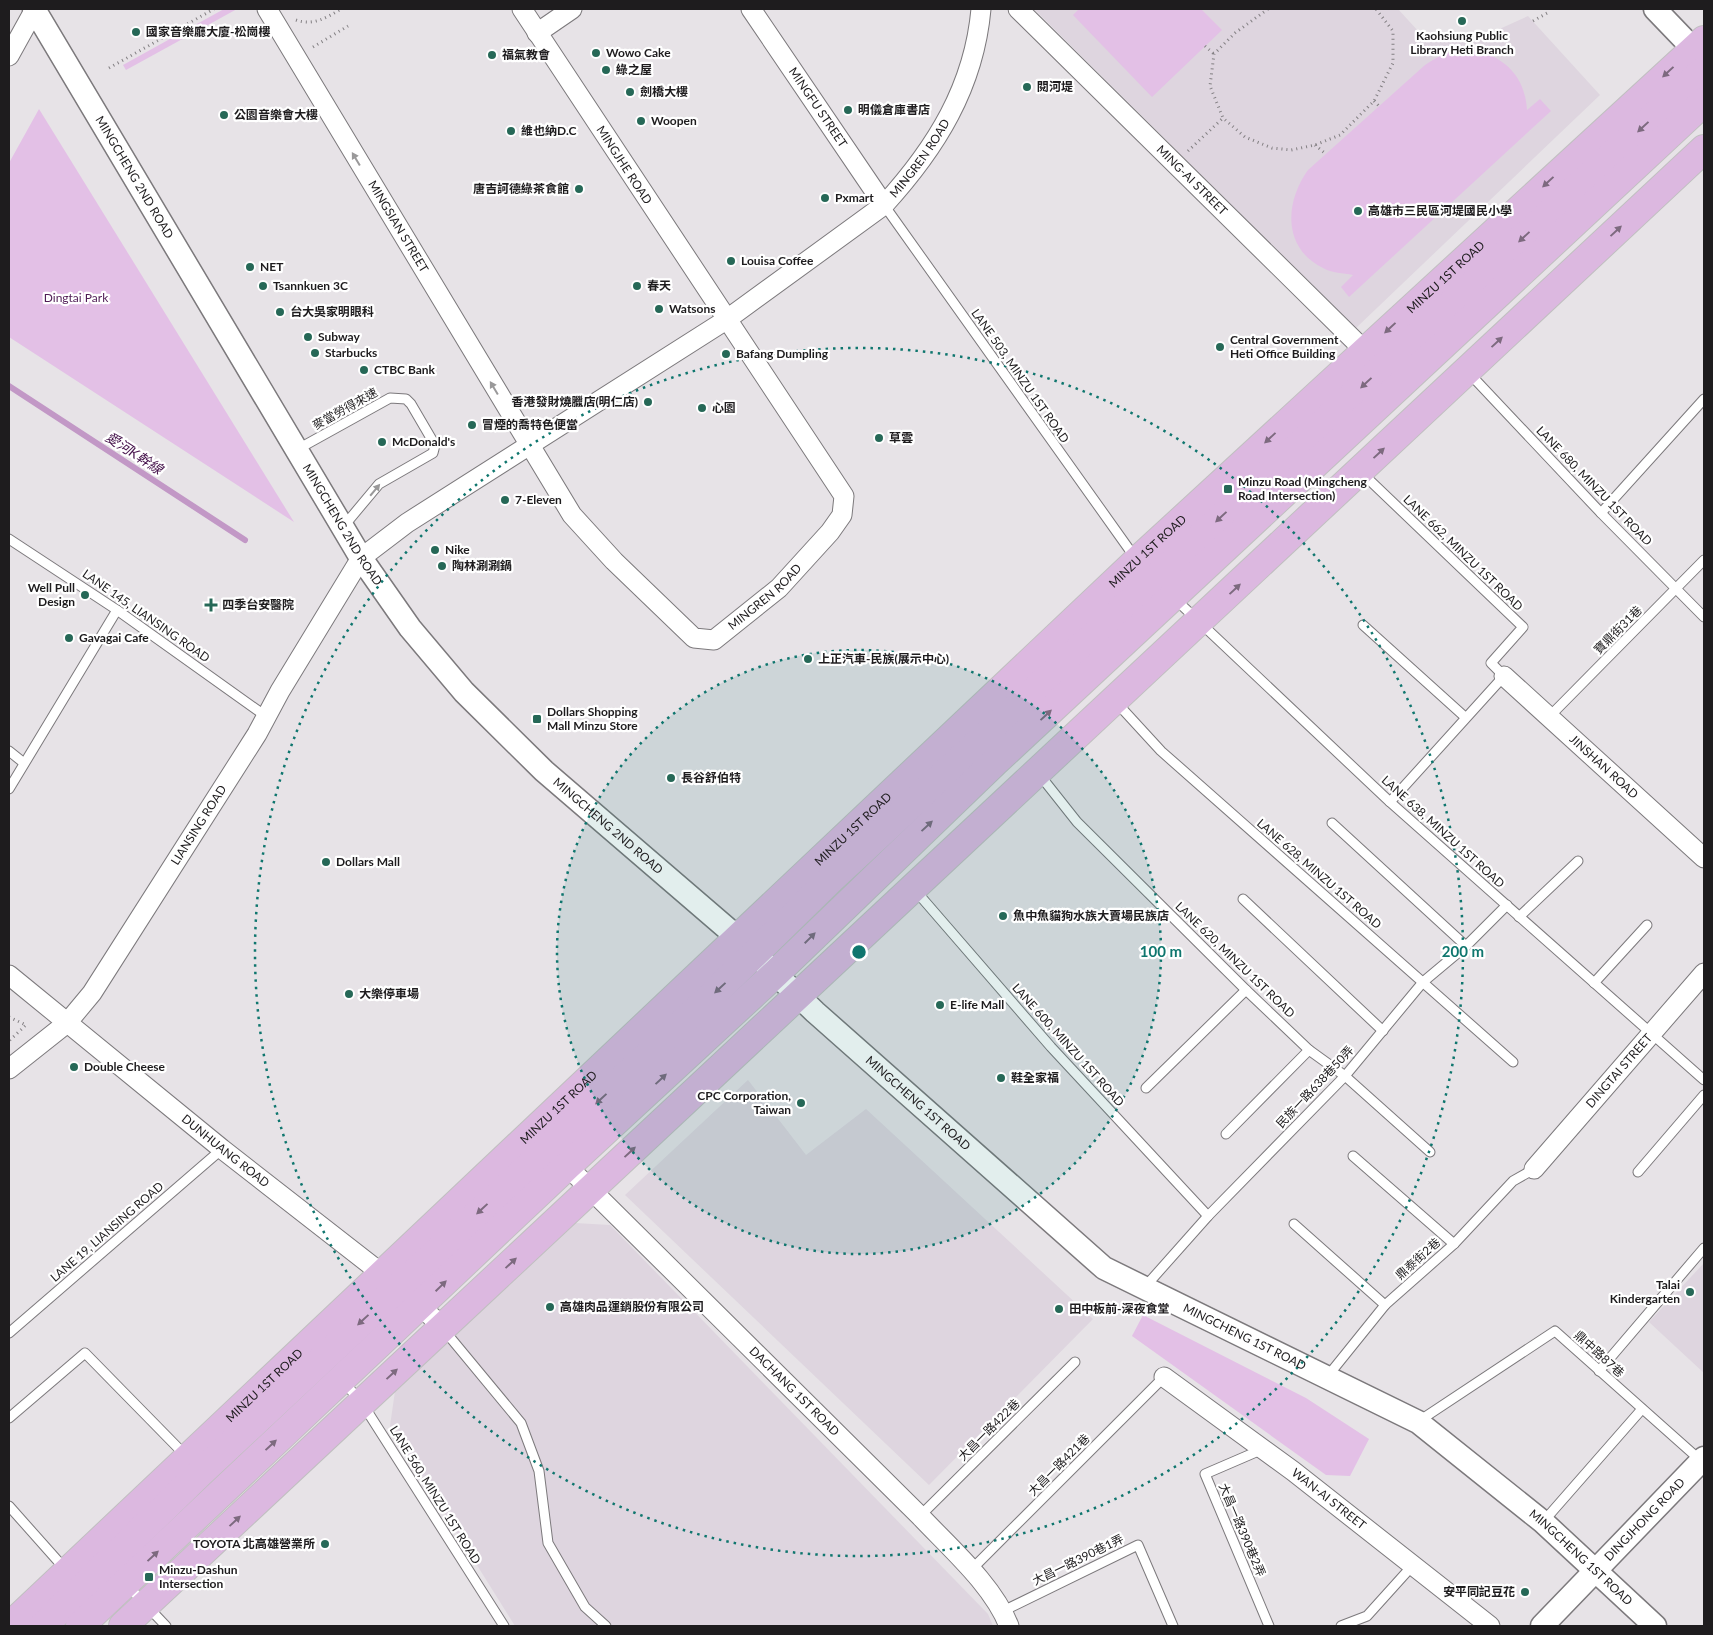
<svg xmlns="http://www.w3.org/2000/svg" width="1713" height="1635" viewBox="0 0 1713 1635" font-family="Lato,'Noto Sans TC',sans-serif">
<rect width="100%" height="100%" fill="#e7e3e7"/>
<!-- built -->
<g fill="#ded5df">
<path d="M 1034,9 L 1398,9 L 1419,32 L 1439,41 L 1473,41 L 1528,16 L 1600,95 L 1356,328 Z"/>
<path d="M 748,1080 L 806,1155 L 866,1109 L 1093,1319 L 929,1485 L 625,1195 Z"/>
<path d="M 575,1223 L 610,1225 L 988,1614 L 993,1626 L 515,1626 L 390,1426 L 395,1391 Z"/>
<path d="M 1704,1263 L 1704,1373 L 1649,1322 Z"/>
</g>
<!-- green -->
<g fill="#e3c0e6">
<path d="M 224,9 L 237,9 L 126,70 L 123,65 Z"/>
<path d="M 1079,9 L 1201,9 L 1222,30 L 1152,97 L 1073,15 Z"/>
<path d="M 1472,49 C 1505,57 1525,76 1527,110 L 1540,99 L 1551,111 L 1349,297 L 1341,287 L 1353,275 C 1343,273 1332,273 1323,268 C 1282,248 1285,202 1308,170 L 1425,65 C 1441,54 1453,50 1472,49 Z"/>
<path d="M 39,109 L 294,522 L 9,337 L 9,163 Z"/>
<path d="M 1143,1315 L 1306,1398 L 1369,1439 L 1350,1476 L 1326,1475 L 1132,1336 Z"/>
</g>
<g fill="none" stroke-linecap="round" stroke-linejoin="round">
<!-- stream -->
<path stroke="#c298c6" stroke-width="6" d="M 9,386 L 245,540"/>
<defs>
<g id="service">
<path d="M 884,205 L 1136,559"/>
<path d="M 1469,373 L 1601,513 L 1704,617"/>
<path d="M 298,449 L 390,398 L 406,399 L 411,404 L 435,445 L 433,453 L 379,484 L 343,527"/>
<path d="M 1362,473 L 1523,627 L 1491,663 L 1504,676 L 1390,802"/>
<path d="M 1601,513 L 1704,399"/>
<path d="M 9,539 L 117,610 L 267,717"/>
<path d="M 1174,598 L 1390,802 L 1704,1080"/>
<path d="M 1363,625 L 1465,717"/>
<path d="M 1116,702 L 1161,751 L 1513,1062"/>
<path d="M 1549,717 L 1704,560"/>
<path d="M 9,751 L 24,763"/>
<path d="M 1039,774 L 1077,822 L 1246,990 L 1309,1050 L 1345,1076 L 1430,1152"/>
<path d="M 9,789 L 117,610"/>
<path d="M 1332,823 L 1466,946"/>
<path d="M 915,890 L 1051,1047 L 1208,1216"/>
<path d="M 1243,899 L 1383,1031"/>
<path d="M 1519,917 L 1578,861"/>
<path d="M 1594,983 L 1647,925"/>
<path d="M 1146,1088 L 1246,990"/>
<path d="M 1226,1134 L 1309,1050"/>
<path d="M 1353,1156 L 1454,1244"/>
<path d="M 1638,1172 L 1704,1095"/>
<path d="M 1294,1224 L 1385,1305"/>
<path d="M 1144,1288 L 1208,1216 L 1345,1076 L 1423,982 L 1466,946 L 1507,905"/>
<path d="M 444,1330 L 521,1423 L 539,1471 L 548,1543 L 585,1607 L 606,1626"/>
<path d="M 9,1333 L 222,1149"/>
<path d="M 1599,1371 L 1704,1248"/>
<path d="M 1327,1377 L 1385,1305 L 1454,1244 L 1513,1181 L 1534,1169"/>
<path d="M 342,1380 L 362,1403 L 504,1626"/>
<path d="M 9,1418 L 85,1353 L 186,1456"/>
<path d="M 1419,1421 L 1555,1331 L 1700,1460"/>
<path d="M 1263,1449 L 1205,1474 L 1269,1626"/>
<path d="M 9,1506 L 65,1569"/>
<path d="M 920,1516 L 1075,1362"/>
<path d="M 1543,1522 L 1642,1409"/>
<path d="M 971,1570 L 1164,1377"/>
<path d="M 126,1584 L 166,1626"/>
<path d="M 1003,1611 L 1138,1545 L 1173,1626"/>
<path d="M 1341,1626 L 1367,1616 L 1413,1565"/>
</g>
<g id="minor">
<path id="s1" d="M 267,9 L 572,515 L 614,561 L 694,638 L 714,640 L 779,588 L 830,532 L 842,515 L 844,496 L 522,9"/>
<path id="s2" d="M 751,9 L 884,205"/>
<path id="s3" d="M 1018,9 L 1365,351"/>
<path d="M 537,33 L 572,9"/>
<path d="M 9,56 L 35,9"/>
<path id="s4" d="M 1504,676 L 1704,858"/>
<path id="s5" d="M 9,975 L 222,1149 L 399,1287 L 443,1327"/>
<path id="s6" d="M 9,1069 L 67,1023 L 92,993 L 257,734 L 280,691 L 361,558 L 407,523 L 726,320 L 884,205 C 936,148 974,87 981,9"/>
<path id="s7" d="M 567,1166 L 920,1516 C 950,1548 993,1585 1009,1626"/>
<path id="s8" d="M 1534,1169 L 1704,973"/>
<path id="s9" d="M 1164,1377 L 1293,1471 L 1490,1626"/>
</g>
<g id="tertiary">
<path id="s10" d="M 34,9 L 361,558 L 410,628 L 464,692 L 544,771 L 737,937 L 815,1012 L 1104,1268 L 1418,1422 L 1543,1522 L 1655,1626"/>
<path d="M 1655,9 L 1704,60"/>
<path id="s11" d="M 1542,1626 L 1704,1458"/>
</g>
<g id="primary">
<path id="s12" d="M 10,1626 L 1137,561 L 1704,40"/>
<path d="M 43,1626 L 201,1472 L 705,1002 L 831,879 L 1704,70"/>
<path d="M 80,1626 L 567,1166 L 776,973 L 995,762 L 1704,102"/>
<path d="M 123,1626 L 1704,149"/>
</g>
</defs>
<!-- service casing -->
<use href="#service" stroke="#7c797c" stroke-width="11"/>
<!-- minor casing -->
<use href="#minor" stroke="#7c797c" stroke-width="21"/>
<!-- tertiary casing -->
<use href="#tertiary" stroke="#7c797c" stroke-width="25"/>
<!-- primary casing -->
<use href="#primary" stroke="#c0bfc0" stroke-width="30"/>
<!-- path -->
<g stroke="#827f82" stroke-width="3" stroke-dasharray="1 4" stroke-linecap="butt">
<path d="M 1268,9 L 1235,33 L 1214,54 L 1210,86 L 1223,118 L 1245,137 L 1272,148 L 1291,150 L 1315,145 L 1340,135 L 1374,101 L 1393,63 L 1393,31 L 1376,9"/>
<path d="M 296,20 C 313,26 326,18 341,9"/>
<path d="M 1533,21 L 1549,12"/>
<path d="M 1205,46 L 1214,54"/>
<path d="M 313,47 L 348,26"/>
<path d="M 109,68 L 214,9"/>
<path d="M 1374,101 L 1379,106"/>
<path d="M 1315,145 L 1326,154"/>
<path d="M 1188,151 L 1223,118"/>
<path d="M 9,1017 L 26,1025 L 9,1041"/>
</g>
<!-- service -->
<use href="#service" stroke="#fff" stroke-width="9"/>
<!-- minor -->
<use href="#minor" stroke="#fff" stroke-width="19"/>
<!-- tertiary -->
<use href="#tertiary" stroke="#fff" stroke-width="22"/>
<!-- primary -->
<use href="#primary" stroke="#dcb8e0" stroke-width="28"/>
</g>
<!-- one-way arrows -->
<defs><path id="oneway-solid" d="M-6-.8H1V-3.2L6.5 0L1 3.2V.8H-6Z" transform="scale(1.25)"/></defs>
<g fill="#7d6a7f">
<use href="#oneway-solid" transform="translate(1668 72) rotate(137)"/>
<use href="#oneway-solid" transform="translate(1643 127) rotate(137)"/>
<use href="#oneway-solid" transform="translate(1548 182) rotate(137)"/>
<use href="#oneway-solid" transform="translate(1616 231) rotate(-43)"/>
<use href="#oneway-solid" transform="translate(1524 237) rotate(137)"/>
<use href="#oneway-solid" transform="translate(1390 328) rotate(137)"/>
<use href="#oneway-solid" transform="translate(1497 342) rotate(-43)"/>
<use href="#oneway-solid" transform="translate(1366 383) rotate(137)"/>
<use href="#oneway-solid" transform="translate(1270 438) rotate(137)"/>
<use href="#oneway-solid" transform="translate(1379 453) rotate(-43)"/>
<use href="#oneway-solid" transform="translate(1221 517) rotate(137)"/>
<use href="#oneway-solid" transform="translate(1235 589) rotate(-43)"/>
<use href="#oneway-solid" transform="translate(1046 715) rotate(-43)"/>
<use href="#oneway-solid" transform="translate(927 826) rotate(-43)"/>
<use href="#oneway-solid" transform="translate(810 938) rotate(-45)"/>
<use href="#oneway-solid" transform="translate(720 988) rotate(137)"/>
<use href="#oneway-solid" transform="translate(661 1079) rotate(-43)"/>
<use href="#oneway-solid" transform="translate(601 1099) rotate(137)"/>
<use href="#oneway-solid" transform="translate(630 1152) rotate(-43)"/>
<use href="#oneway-solid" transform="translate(482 1209) rotate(137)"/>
<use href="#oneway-solid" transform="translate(511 1263) rotate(-43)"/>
<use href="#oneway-solid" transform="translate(441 1286) rotate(-44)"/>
<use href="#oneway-solid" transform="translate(363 1320) rotate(137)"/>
<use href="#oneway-solid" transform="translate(392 1374) rotate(-43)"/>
<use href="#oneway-solid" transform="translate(271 1445) rotate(-43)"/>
<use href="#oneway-solid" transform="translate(235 1521) rotate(-43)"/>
<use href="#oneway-solid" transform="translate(153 1556) rotate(-43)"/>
</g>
<g fill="#9a999a">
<use href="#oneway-solid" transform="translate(356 159) rotate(-121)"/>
<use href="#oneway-solid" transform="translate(494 388) rotate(-121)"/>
<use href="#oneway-solid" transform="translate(375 490) rotate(-50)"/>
</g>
<!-- distance rings -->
<circle cx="859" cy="952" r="302" fill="#0f766e" fill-opacity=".12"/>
<g fill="none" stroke="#0f766e" stroke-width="2.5" stroke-dasharray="2.5 5">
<circle cx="859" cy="952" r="302"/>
<circle cx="859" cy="952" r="604"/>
</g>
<!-- markers -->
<g fill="#266857" stroke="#fff" stroke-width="2">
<circle cx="1462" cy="21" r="5"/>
<circle cx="136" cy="32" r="5"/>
<circle cx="596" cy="53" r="5"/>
<circle cx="492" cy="55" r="5"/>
<circle cx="606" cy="70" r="5"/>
<circle cx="1027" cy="87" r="5"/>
<circle cx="630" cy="92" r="5"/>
<circle cx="848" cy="110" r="5"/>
<circle cx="224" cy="115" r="5"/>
<circle cx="641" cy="121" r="5"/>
<circle cx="511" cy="131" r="5"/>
<circle cx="579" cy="189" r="5"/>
<circle cx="825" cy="198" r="5"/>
<circle cx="1358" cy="211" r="5"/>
<circle cx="731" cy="261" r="5"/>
<circle cx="250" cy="267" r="5"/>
<circle cx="263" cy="286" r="5"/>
<circle cx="637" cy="286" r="5"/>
<circle cx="659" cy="309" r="5"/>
<circle cx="280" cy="312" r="5"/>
<circle cx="308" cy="337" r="5"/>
<circle cx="1220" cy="347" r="5"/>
<circle cx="315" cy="353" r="5"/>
<circle cx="726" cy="354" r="5"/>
<circle cx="364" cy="370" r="5"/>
<circle cx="648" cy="402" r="5"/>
<circle cx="702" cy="408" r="5"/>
<circle cx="472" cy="425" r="5"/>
<circle cx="879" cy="438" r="5"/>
<circle cx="382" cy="442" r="5"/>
<rect x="1223" y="484" width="10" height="10" rx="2.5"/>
<circle cx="505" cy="500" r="5"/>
<circle cx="435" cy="550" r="5"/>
<circle cx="442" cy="566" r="5"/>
<circle cx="85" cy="595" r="5"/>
<path d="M208.5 597.5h5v5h5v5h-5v5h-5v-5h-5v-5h5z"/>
<circle cx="69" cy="638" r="5"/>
<circle cx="808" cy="659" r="5"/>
<rect x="532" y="714" width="10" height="10" rx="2.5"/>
<circle cx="671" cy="778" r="5"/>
<circle cx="326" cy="862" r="5"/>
<circle cx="1003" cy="916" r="5"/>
<circle cx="349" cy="994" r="5"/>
<circle cx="940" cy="1005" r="5"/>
<circle cx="74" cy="1067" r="5"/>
<circle cx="1001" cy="1078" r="5"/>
<circle cx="801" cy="1103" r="5"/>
<circle cx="1690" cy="1292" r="5"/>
<circle cx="550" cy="1307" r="5"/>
<circle cx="1059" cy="1309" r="5"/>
<circle cx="325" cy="1544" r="5"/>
<rect x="144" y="1572" width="10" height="10" rx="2.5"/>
<circle cx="1525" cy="1592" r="5"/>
</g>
<g text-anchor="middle" stroke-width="4.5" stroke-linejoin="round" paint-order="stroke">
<!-- poi labels -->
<g font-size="12" font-weight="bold" fill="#1e1c1e" stroke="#fff" text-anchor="start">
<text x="146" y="36">國家音樂廳大廈-松崗樓</text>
<text x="1462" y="40" text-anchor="middle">Kaohsiung Public<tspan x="1462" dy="14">Library Heti Branch</tspan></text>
<text x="606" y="57">Wowo Cake</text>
<text x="502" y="59">福氣教會</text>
<text x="616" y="74">綠之屋</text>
<text x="1037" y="91">閱河堤</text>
<text x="640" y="96">劍橋大樓</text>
<text x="858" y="114">明儀倉庫書店</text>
<text x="234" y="119">公園音樂會大樓</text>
<text x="651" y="125">Woopen</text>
<text x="521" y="135">維也納D.C</text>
<text x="569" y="193" text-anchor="end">唐吉訶德綠茶食館</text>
<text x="835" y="202">Pxmart</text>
<text x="1368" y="215">高雄市三民區河堤國民小學</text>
<text x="741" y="265">Louisa Coffee</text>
<text x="260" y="271">NET</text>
<text x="273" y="290">Tsannkuen 3C</text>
<text x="647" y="290">春天</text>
<text x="669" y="313">Watsons</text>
<text x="290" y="316">台大吳家明眼科</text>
<text x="318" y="341">Subway</text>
<text x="1230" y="344">Central Government<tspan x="1230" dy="14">Heti Office Building</tspan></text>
<text x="325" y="357">Starbucks</text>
<text x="736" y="358">Bafang Dumpling</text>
<text x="374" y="374">CTBC Bank</text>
<text x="638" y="406" text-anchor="end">香港發財燒臘店(明仁店)</text>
<text x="712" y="412">心園</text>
<text x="482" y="429">冒煙的喬特色便當</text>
<text x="889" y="442">草雲</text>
<text x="392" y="446">McDonald's</text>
<text x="1238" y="486">Minzu Road (Mingcheng<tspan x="1238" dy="14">Road Intersection)</tspan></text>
<text x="515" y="504">7-Eleven</text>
<text x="445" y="554">Nike</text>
<text x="452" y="570">陶林涮涮鍋</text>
<text x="75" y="592" text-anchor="end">Well Pull<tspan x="75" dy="14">Design</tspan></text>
<text x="222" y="609">四季台安醫院</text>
<text x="79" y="642">Gavagai Cafe</text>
<text x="818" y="663">上正汽車-民族(展示中心)</text>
<text x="547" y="716">Dollars Shopping<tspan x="547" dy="14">Mall Minzu Store</tspan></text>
<text x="681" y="782">長谷舒伯特</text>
<text x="336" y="866">Dollars Mall</text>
<text x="1013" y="920">魚中魚貓狗水族大賣場民族店</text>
<text x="359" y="998">大樂停車場</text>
<text x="950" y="1009">E-life Mall</text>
<text x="84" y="1071">Double Cheese</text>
<text x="1011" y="1082">鞋全家福</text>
<text x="791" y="1100" text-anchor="end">CPC Corporation,<tspan x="791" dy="14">Taiwan</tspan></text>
<text x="1680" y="1289" text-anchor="end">Talai<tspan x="1680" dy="14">Kindergarten</tspan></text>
<text x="560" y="1311">高雄肉品運銷股份有限公司</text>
<text x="1069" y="1313">田中板前-深夜食堂</text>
<text x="315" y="1548" text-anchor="end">TOYOTA 北高雄營業所</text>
<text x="159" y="1574">Minzu-Dashun<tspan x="159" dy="14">Intersection</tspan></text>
<text x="1515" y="1596" text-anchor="end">安平同記豆花</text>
</g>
<!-- street labels -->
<g font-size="12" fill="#1e1c1e" stroke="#fff">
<text dy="4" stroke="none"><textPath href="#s2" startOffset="119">MINGFU STREET</textPath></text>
<text dy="4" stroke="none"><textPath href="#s6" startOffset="1315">MINGREN ROAD</textPath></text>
<text transform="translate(624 165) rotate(57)" y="4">MINGJHE ROAD</text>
<text dy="4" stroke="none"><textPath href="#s10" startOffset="196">MINGCHENG 2ND ROAD</textPath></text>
<text dy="4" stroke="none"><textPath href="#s3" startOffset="244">MING-AI STREET</textPath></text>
<text dy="4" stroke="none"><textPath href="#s1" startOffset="254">MINGSIAN STREET</textPath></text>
<text dy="4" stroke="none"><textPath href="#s12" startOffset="1970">MINZU 1ST ROAD</textPath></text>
<text transform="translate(1020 376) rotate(55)" y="4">LANE 503, MINZU 1ST ROAD</text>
<text transform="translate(345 409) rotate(-29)" y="4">麥當勞得來速</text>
<text transform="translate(1594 486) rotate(46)" y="4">LANE 680, MINZU 1ST ROAD</text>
<text dy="4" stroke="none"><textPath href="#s10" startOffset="601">MINGCHENG 2ND ROAD</textPath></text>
<text dy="4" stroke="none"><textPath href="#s12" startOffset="1565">MINZU 1ST ROAD</textPath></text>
<text transform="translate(1463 553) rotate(44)" y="4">LANE 662, MINZU 1ST ROAD</text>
<text dy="4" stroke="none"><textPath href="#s1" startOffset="851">MINGREN ROAD</textPath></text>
<text transform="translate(146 616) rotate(35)" y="4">LANE 145, LIANSING ROAD</text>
<text transform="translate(1618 630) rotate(-45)" y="4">寶鼎街31巷</text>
<text dy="4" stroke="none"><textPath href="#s4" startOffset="135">JINSHAN ROAD</textPath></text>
<text dy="4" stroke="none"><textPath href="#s6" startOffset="312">LIANSING ROAD</textPath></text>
<text dy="4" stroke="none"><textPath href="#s10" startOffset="1005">MINGCHENG 2ND ROAD</textPath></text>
<text dy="4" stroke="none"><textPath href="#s12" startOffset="1160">MINZU 1ST ROAD</textPath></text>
<text transform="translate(1443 832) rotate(42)" y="4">LANE 638, MINZU 1ST ROAD</text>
<text transform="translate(1319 874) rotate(41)" y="4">LANE 628, MINZU 1ST ROAD</text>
<text transform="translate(1235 960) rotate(44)" y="4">LANE 620, MINZU 1ST ROAD</text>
<text transform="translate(1068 1045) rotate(48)" y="4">LANE 600, MINZU 1ST ROAD</text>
<text dy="4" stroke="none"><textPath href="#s8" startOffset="130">DINGTAI STREET</textPath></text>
<text transform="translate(1315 1087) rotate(-47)" y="4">民族一路638巷50弄</text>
<text dy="4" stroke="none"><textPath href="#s10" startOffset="1421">MINGCHENG 1ST ROAD</textPath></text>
<text dy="4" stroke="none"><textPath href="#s12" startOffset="755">MINZU 1ST ROAD</textPath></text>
<text dy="4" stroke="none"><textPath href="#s5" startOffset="279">DUNHUANG ROAD</textPath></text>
<text transform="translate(107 1232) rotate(-41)" y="4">LANE 19, LIANSING ROAD</text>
<text transform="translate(1418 1259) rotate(-42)" y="4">鼎泰街2巷</text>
<text dy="4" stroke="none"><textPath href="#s10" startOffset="1826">MINGCHENG 1ST ROAD</textPath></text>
<text transform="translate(1599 1354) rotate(42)" y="4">鼎中路87巷</text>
<text dy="4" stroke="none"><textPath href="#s12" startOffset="350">MINZU 1ST ROAD</textPath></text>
<text dy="4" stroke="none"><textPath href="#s7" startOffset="320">DACHANG 1ST ROAD</textPath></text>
<text transform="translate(989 1430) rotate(-45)" y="4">大昌一路422巷</text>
<text transform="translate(1059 1465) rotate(-45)" y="4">大昌一路421巷</text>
<text transform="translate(435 1495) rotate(58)" y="4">LANE 560, MINZU 1ST ROAD</text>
<text dy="4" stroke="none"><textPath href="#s9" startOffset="205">WAN-AI STREET</textPath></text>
<text dy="4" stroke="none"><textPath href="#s11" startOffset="148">DINGJHONG ROAD</textPath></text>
<text transform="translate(1242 1530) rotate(67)" y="4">大昌一路390巷2弄</text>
<text dy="4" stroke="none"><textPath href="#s10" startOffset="2231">MINGCHENG 1ST ROAD</textPath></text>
<text transform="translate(1078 1560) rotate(-26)" y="4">大昌一路390巷1弄</text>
</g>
<!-- park labels -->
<g font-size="12" fill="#4f1c55" stroke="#fff">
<text x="76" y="302">Dingtai Park</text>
</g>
<!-- water labels -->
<g font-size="14" font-style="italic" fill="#45124b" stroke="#fff">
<text transform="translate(134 453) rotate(33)" y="5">愛河K幹線</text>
</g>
</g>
<circle cx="859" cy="952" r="8" fill="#0f766e" stroke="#fff" stroke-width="2.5"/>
<g font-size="15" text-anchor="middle" font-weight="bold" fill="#0f766e" stroke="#fff" stroke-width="4.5" stroke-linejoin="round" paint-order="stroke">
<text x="1161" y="957">100 m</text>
<text x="1463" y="957">200 m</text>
</g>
<!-- border -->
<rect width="1713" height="1635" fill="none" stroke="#1e1c1e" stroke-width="20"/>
</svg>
